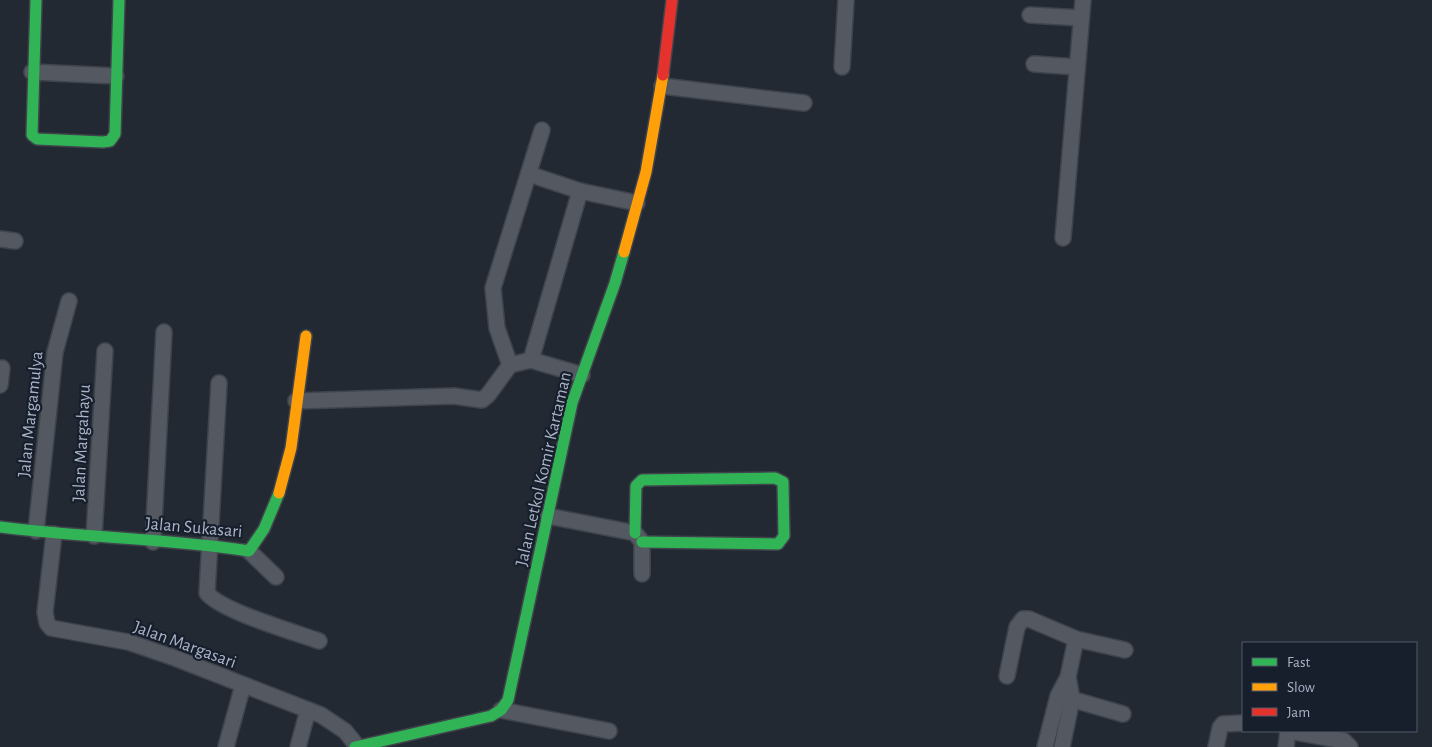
<svg xmlns="http://www.w3.org/2000/svg" width="1432" height="747" viewBox="0 0 1432 747" font-family="'Alegreya Sans',sans-serif">
<rect width="100%" height="100%" fill="#232932"/>
<g fill="none" stroke-linecap="round" stroke-linejoin="round">
<defs>
<g id="street">
<path d="M 1030,15 L 1081,18"/>
<path d="M 1034,64 L 1077,67"/>
<path d="M 842,67 L 846,0"/>
<path d="M 32,72 L 116,76"/>
<path d="M 662,86 L 804,103"/>
<path d="M 529,174 L 580,191 L 637,203"/>
<path d="M 1063,238 L 1083,0"/>
<path d="M 0,239 L 15,241"/>
<path d="M 531,360 L 580,191"/>
<path d="M 510,365 L 497,328 L 493,288 L 542,130"/>
<path d="M 219,383 L 207,593 C 221,611 294,632 319,641"/>
<path d="M 0,385 L 2,368"/>
<path d="M 296,401 L 454,396 L 482,400 L 488,395 L 510,365 L 531,360 L 582,375"/>
<path d="M 548,516 L 635,533 L 642,542 L 642,574"/>
<path d="M 36,531 L 55,352 L 69,301"/>
<path d="M 54,534 L 45,612 L 47,623 L 51,628 L 128,642 L 175,658 L 321,715 L 345,731 L 357,746"/>
<path d="M 94,536 L 105,351"/>
<path d="M 153,542 L 164,332"/>
<path d="M 249,551 L 276,577"/>
<path d="M 1076,639 L 1125,650"/>
<path d="M 1007,676 L 1017,627 L 1023,619 L 1029,619 L 1076,639 L 1068,677 L 1058,696 L 1045,747"/>
<path d="M 1064,697 L 1123,714"/>
<path d="M 501,710 L 609,731"/>
<path d="M 1289,731 L 1344,741 L 1350,747"/>
<path d="M 226,747 L 243,685"/>
<path d="M 298,747 L 308,710"/>
<path d="M 1062,747 L 1072,699 L 1068,677"/>
<path d="M 1216,747 L 1220,728 L 1223,724 L 1243,723"/>
<path d="M 1286,747 L 1288,731"/>
</g>
<g id="fast">
<path d="M 36,0 L 32,135 L 37,139 L 103,142 L 110,141 L 115,134 L 119,0"/>
<path d="M 0,527 C 83,538 167,538 249,551 L 264,529 L 279,493"/>
<path d="M 635,533 L 636,486 L 642,480 L 775,478 L 783,482 L 784,536 L 778,544 L 642,542"/>
<path d="M 355,747 L 491,716 L 501,710 L 508,700 L 572,403 L 615,283 L 624,252"/>
</g>
<g id="slow">
<path d="M 624,252 L 646,172 L 663,75"/>
<path d="M 279,493 L 291,448 L 306,336"/>
</g>
<path id="jam" d="M 663,75 L 672,0"/>
</defs>
<!-- street casing -->
<use href="#street" stroke="#3f434b" stroke-width="18"/>
<!-- fast casing -->
<use href="#fast" stroke="#3f434b" stroke-width="14"/>
<!-- slow casing -->
<use href="#slow" stroke="#3f434b" stroke-width="14"/>
<!-- jam casing -->
<use href="#jam" stroke="#3f434b" stroke-width="14"/>
<!-- street -->
<use href="#street" stroke="#535861" stroke-width="15"/>
<!-- fast -->
<use href="#fast" stroke="#30b455" stroke-width="11"/>
<!-- slow -->
<use href="#slow" stroke="#ff9f0a" stroke-width="11"/>
<!-- jam -->
<use href="#jam" stroke="#e5322d" stroke-width="11"/>
</g>
<g text-anchor="middle" stroke-width="4.5" stroke-linejoin="round" paint-order="stroke">
<!-- street labels -->
<g font-size="18" fill="#aab4c6" stroke="#171f2d">
<text transform="translate(30 414) rotate(-84)" y="6">Jalan Margamulya</text>
<text transform="translate(81 443) rotate(-87)" y="6">Jalan Margahayu</text>
<text transform="translate(543 469) rotate(-77)" y="6">Jalan Letkol Komir Kartaman</text>
<text transform="translate(194 527) rotate(5)" y="6">Jalan Sukasari</text>
<text transform="translate(185 644) rotate(20)" y="6">Jalan Margasari</text>
</g>
</g>
<!-- legend -->
<rect x="1242" y="642" width="175" height="90" fill="#171f2d" stroke="#525b6a"/>
<rect x="1252" y="658" width="25" height="8" fill="#30b455" stroke="#525b6a"/>
<text x="1287" y="667" font-size="15" fill="#aab4c6">Fast</text>
<rect x="1252" y="683" width="25" height="8" fill="#ff9f0a" stroke="#525b6a"/>
<text x="1287" y="692" font-size="15" fill="#aab4c6">Slow</text>
<rect x="1252" y="708" width="25" height="8" fill="#e5322d" stroke="#525b6a"/>
<text x="1287" y="717" font-size="15" fill="#aab4c6">Jam</text>
</svg>
